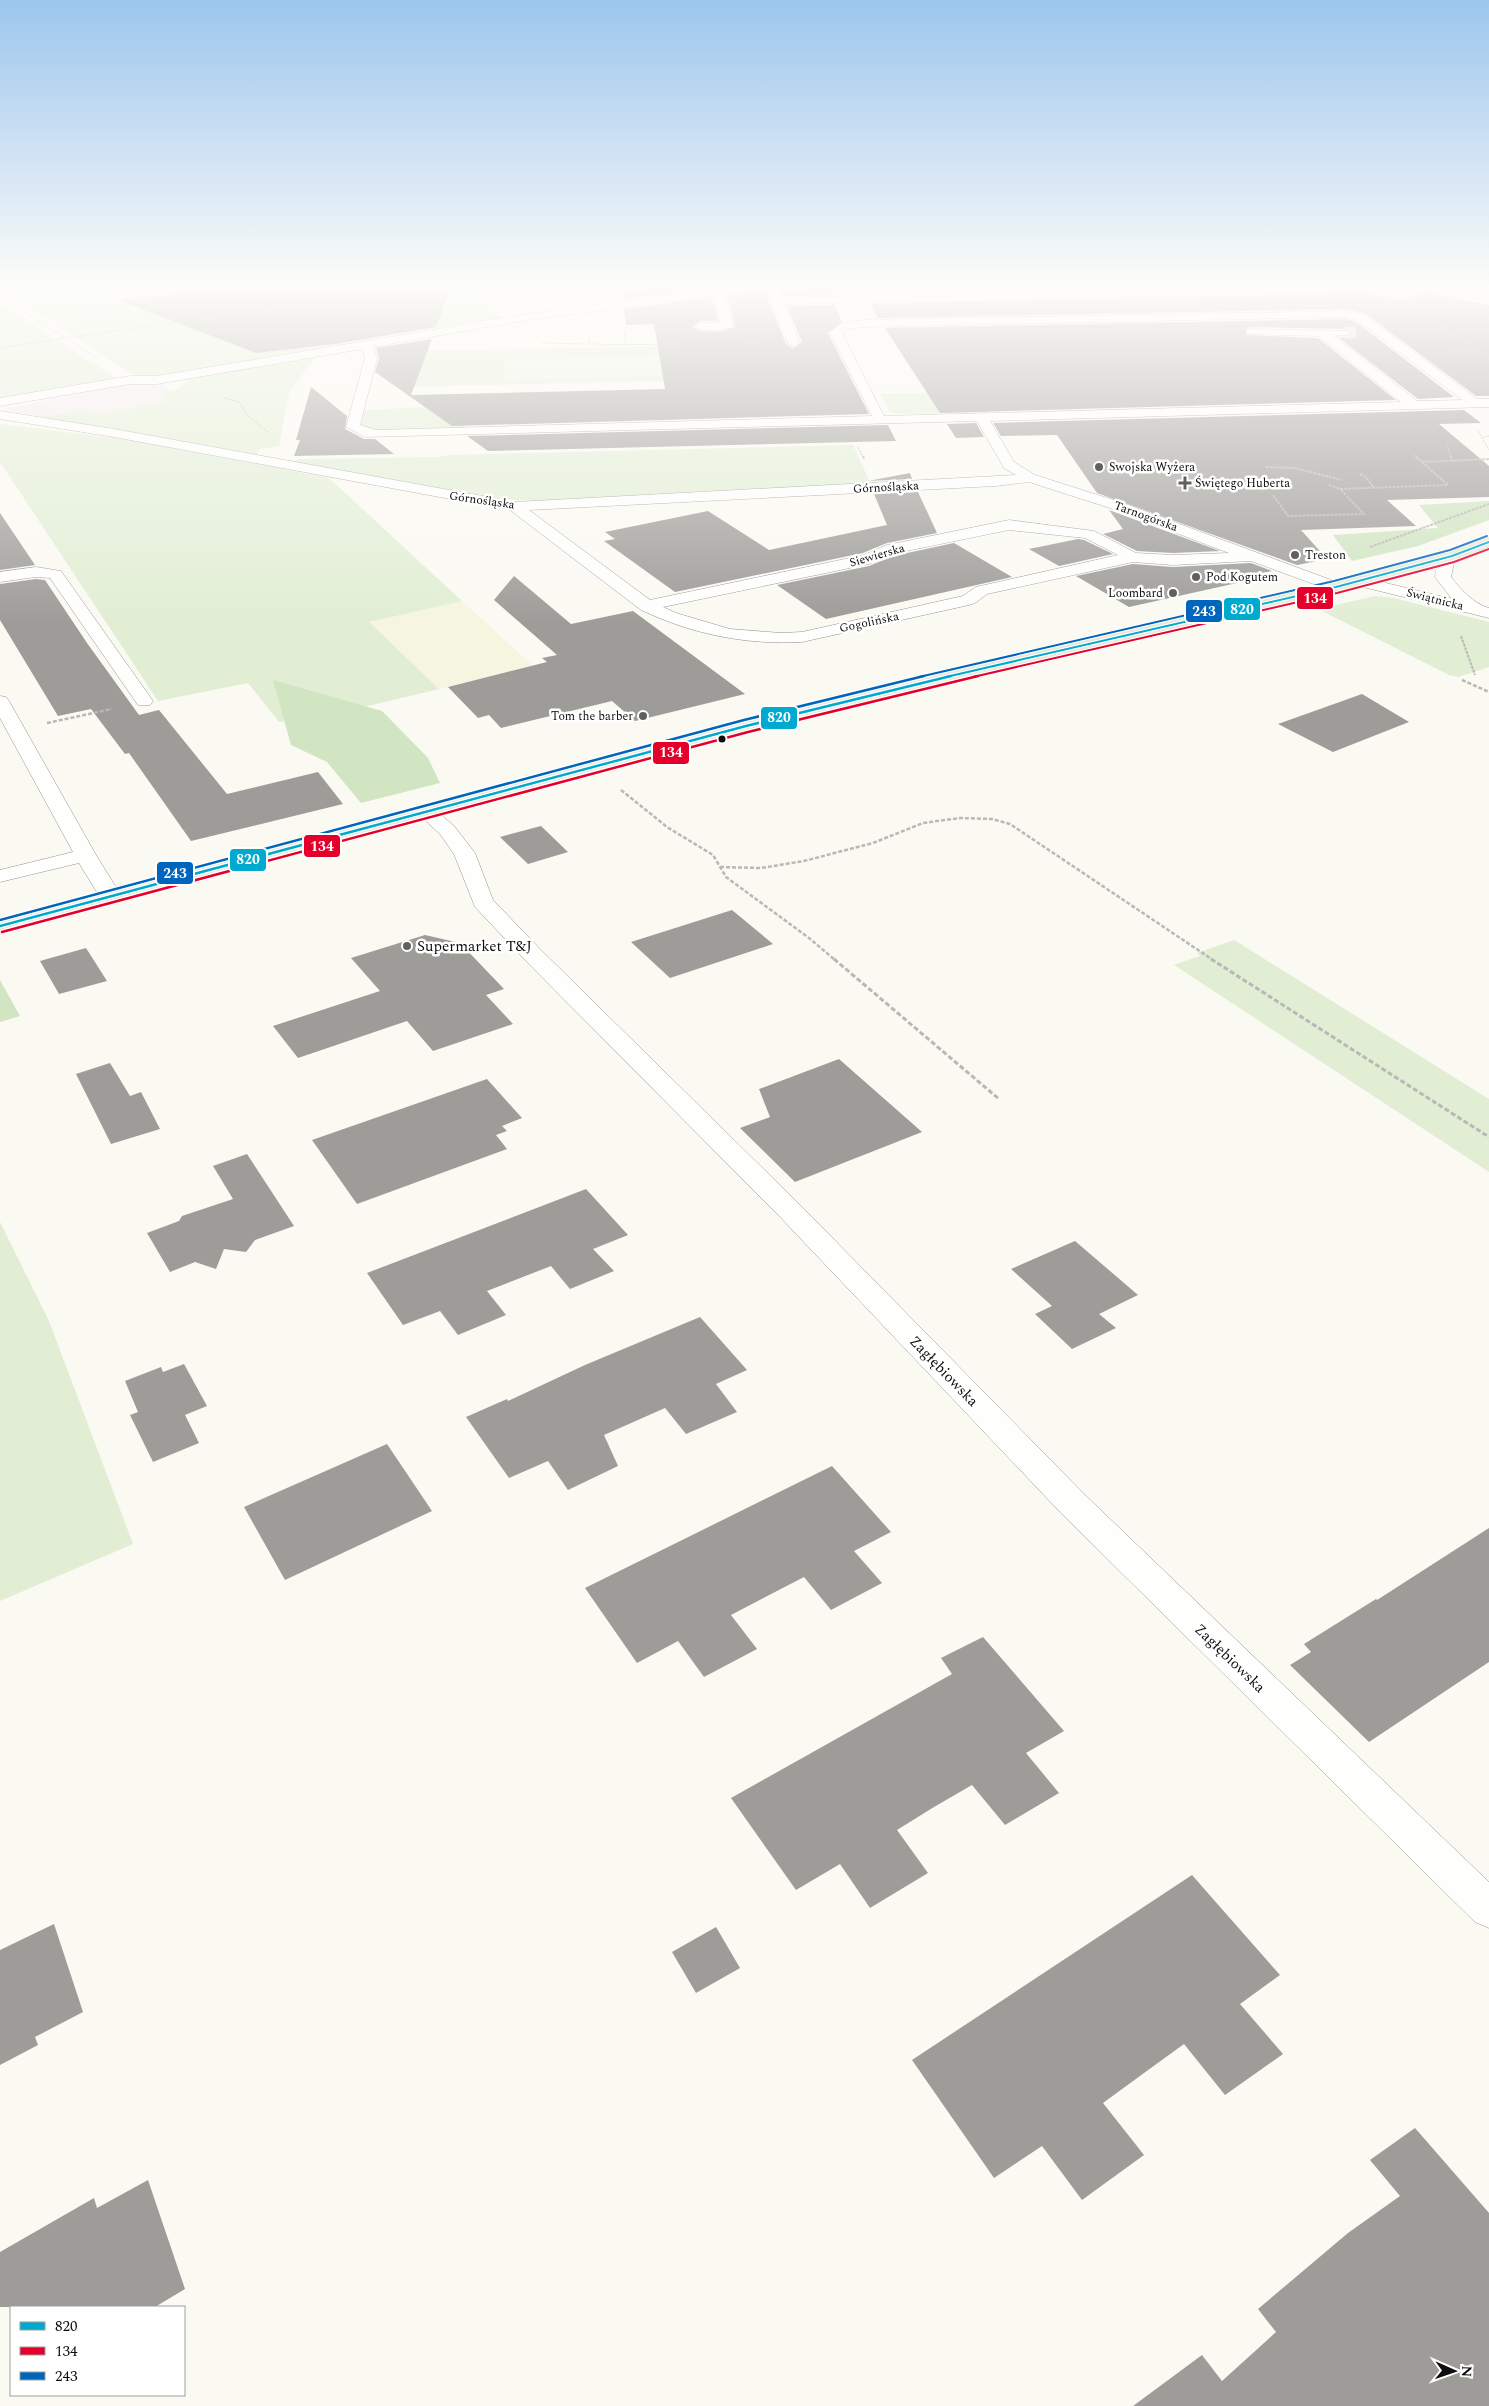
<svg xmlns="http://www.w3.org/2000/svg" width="1489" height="2406" viewBox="0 0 1489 2406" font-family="Spectral,serif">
<rect width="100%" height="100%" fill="#faf9f2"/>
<!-- industrial -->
<g fill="#f2ecee">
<path d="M 108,311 L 118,317 L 59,327 L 49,320 Z"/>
<path d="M 161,383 L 174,391 L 161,395 L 171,401 L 95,415 L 84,410 L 43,416 L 0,410 L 127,384 Z"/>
</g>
<!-- farmland -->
<path fill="#f5f5e0" d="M 462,601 L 532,665 L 439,689 L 368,622 Z"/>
<!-- green -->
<g fill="#e1eed4">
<path d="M 0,286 L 597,286 L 479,303 L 505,318 L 414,331 L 151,377 L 138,376 L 131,373 L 59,327 L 117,317 L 108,311 L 49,320 L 0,290 Z"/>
<path d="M 822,286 L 898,286 L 917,294 L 889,295 L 887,297 L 877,295 L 834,298 L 827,296 L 806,297 L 804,299 L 779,297 L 775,290 Z"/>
<path d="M 0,304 L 119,380 L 0,399 Z"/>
<path d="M 832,343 L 847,377 L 402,387 L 406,351 Z"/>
<path d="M 317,354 L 289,393 L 279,446 L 260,449 L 255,457 L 38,417 L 85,410 L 95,415 L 170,401 L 160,395 L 177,390 L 192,376 Z"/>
<path d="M 959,392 L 979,398 L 987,413 L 895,414 L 890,412 L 880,394 Z"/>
<path d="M 464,405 L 465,428 L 377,431 L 361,425 L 364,410 Z"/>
<path d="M 0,424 L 131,440 L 329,478 L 462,601 L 369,622 L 439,689 L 368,706 L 279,722 L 248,683 L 158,701 L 0,462 Z"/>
<path d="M 853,445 L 871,484 L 539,501 L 500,499 L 293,462 L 299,459 L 436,457 L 449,455 Z"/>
<path d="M 1375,596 L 1394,598 L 1489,622 L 1489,667 L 1458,677 L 1449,675 L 1318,609 Z"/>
<path d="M 1234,940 L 1489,1099 L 1489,1172 L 1174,965 L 1200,956 L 1197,953 L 1200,952 Z"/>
<path d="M 0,1222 L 49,1321 L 133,1544 L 0,1601 Z"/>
</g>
<!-- forest -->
<g fill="#d1e5c2">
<path d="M 898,286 L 1245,286 L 1196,288 L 1195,290 L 1162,288 L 1161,290 L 1020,292 L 1015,294 L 946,296 L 947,293 L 917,294 Z"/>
<path d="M 1489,501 L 1489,520 L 1418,546 L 1352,561 L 1333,535 L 1438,528 L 1419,505 Z"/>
<path d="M 273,680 L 382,711 L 428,758 L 440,783 L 361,803 L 327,762 L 291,745 Z"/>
<path d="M 0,980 L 20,1016 L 0,1022 Z"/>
</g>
<!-- pitch -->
<path fill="#ebf2dd" d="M 660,355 L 664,376 L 503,380 L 504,359 Z"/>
<!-- building -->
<g fill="#9d9c98">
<path d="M 251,286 L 452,286 L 436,327 L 335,344 L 256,353 L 118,300 Z"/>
<path d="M 622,286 L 721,286 L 623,299 Z"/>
<path d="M 777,286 L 827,286 L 831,295 L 782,296 Z"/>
<path d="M 765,291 L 786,344 L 793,349 L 802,342 L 787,306 L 835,305 L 842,322 L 828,333 L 869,414 L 452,426 L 375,372 L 379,358 L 376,348 L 432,339 L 411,395 L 665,389 L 654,324 L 626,325 L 624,309 L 709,298 L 714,304 L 718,321 L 700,321 L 692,327 L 702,331 L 720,332 L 735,327 L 729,302 L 725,296 Z"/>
<path d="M 1424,292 L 1489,305 L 1489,396 L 1476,396 L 1366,314 L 1346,309 L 878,318 L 870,304 L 1362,293 L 1403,301 Z"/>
<path d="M 1346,319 L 1356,322 L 1454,397 L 1418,399 L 1339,338 L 1349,336 L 1348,329 L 1251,327 L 1246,329 L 1246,335 L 1318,338 L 1396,400 L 940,413 L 885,328 Z"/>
<path d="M 311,387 L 347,416 L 345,429 L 364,439 L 375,439 L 394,454 L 294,456 L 300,440 L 296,440 Z"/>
<path d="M 1464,410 L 1481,423 L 1439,424 L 1489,466 L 1489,497 L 1387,500 L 1416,526 L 1301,530 L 1327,559 L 1297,565 L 1097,493 L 1057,435 L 1001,436 L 993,423 Z"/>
<path d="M 976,423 L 984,437 L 956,438 L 947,424 Z"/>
<path d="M 888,425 L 896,441 L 488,451 L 467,436 Z"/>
<path d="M 910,473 L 912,479 L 868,481 Z"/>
<path d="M 918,492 L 937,533 L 887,543 L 863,553 L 675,592 L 604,541 L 615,539 L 605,532 L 708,511 L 769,550 L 887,525 L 874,494 Z"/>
<path d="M 1109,510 L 1220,551 L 1173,553 L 1137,551 L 1103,534 L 1123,529 Z"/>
<path d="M 0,513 L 35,565 L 0,570 Z"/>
<path d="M 1078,539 L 1084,540 L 1113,554 L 1059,566 L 1029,549 Z"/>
<path d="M 954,543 L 1012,577 L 826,619 L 777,585 L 869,566 L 893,556 Z"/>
<path d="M 1251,563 L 1272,571 L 1262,573 L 1264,577 L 1129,607 L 1076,576 L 1133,564 L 1173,567 Z"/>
<path d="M 514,576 L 571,624 L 633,611 L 745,694 L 635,721 L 612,701 L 501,728 L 489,715 L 478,718 L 448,687 L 547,662 L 542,658 L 557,655 L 494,600 Z"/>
<path d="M 36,579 L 45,580 L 87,643 L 139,715 L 159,710 L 227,794 L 318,772 L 343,804 L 191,841 L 129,753 L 125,754 L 91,709 L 58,716 L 0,620 L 0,584 Z"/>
<path d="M 1362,694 L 1409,722 L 1333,752 L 1278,724 Z"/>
<path d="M 541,826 L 568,852 L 528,864 L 500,837 Z"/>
<path d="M 732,910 L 773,944 L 670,978 L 631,942 Z"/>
<path d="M 425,935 L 460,943 L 504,989 L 486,995 L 513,1024 L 433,1051 L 407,1021 L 298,1058 L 273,1026 L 380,991 L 351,958 Z"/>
<path d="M 86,948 L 107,981 L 59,994 L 40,961 Z"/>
<path d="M 839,1059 L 922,1132 L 795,1182 L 740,1128 L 770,1117 L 759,1089 Z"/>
<path d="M 110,1063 L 130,1096 L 141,1092 L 160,1129 L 111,1144 L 76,1074 Z"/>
<path d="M 487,1079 L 522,1118 L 502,1126 L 507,1131 L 496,1135 L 507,1149 L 357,1204 L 312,1140 Z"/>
<path d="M 247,1154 L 294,1226 L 255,1240 L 246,1252 L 224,1249 L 216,1269 L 195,1262 L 170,1272 L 147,1233 L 179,1221 L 182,1216 L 233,1199 L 213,1166 Z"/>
<path d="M 586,1189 L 628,1235 L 593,1249 L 614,1271 L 570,1289 L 551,1266 L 487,1291 L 506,1315 L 458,1335 L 440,1311 L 403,1325 L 367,1273 Z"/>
<path d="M 1075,1241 L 1138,1295 L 1099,1314 L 1116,1328 L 1072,1349 L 1035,1314 L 1052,1306 L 1011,1269 Z"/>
<path d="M 700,1317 L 747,1370 L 716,1384 L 737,1412 L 686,1434 L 665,1408 L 604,1435 L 618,1466 L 568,1490 L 548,1461 L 509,1478 L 466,1417 L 507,1399 L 508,1401 L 585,1365 Z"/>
<path d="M 184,1364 L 207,1406 L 185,1415 L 199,1443 L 153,1462 L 130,1415 L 138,1412 L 125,1381 L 161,1367 L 163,1372 Z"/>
<path d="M 387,1444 L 432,1511 L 285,1580 L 244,1507 Z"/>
<path d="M 832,1466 L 891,1532 L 854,1551 L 882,1583 L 831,1610 L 804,1577 L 731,1615 L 757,1649 L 704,1677 L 678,1641 L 637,1663 L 585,1588 Z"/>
<path d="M 1489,1528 L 1489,1662 L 1369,1742 L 1290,1665 L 1311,1652 L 1304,1644 L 1376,1599 L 1377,1600 Z"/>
<path d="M 983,1637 L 1064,1731 L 1026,1753 L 1059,1793 L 1005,1825 L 972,1785 L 934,1807 L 897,1830 L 928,1873 L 870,1908 L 840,1864 L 796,1890 L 731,1798 L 952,1674 L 941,1658 Z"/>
<path d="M 1192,1875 L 1280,1975 L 1240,2004 L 1283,2054 L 1225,2095 L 1184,2044 L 1144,2073 L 1103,2103 L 1144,2155 L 1082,2200 L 1042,2146 L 994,2178 L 912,2060 Z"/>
<path d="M 54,1924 L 83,2012 L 35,2037 L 38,2045 L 0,2065 L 0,1950 Z"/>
<path d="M 716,1927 L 740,1968 L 696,1993 L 672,1952 Z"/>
<path d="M 1415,2128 L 1489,2213 L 1489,2406 L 1133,2406 L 1202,2355 L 1222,2381 L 1276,2332 L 1258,2309 L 1348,2233 L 1400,2196 L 1370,2160 Z"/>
<path d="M 148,2180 L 185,2289 L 155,2307 L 0,2307 L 0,2252 L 94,2198 L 97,2208 Z"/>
</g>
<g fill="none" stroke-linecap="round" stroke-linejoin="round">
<!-- minor-tunnel -->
<path stroke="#d6d6d0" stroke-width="12" stroke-dasharray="12 6" stroke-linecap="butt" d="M 1344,333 L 1362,332"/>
<defs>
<g id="minor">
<path d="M 737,286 L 775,286 L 781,298 L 1292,286 L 1370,286 L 1402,292 L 1415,286 L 1444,286 L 1489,295 L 1489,301 L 1426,289 L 1403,299 L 1362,291 L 784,304 L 800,343 L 794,347 L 788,343 L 766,289 L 721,295 L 727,302 L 733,326 C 726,332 701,332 694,326 L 700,323 L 720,323 L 716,303 L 710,296 L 521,321 L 373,347 L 377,358 L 360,425 L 376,430 L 872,416 L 830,332 L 841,324 L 863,320 L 1346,311 L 1365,315 L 1477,399 L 1489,399 L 1489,407 L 990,421 L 1014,462 L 1035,475 L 1120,502 L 1342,584 L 1344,587 L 1342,590 L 1330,590 L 1251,561 L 1173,565 L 1133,562 L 987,594 L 975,603 L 969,605 L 802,642 C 745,645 692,634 641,610 L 510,510 L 114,437 L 0,419 L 0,411 L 114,429 L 515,502 L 1016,475 L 1004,468 L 977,421 L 365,437 L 346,427 L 365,358 L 362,349 L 157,384 L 130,384 L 0,406 L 0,398 L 130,376 L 157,376 L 521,315 ZM 1346,317 L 1357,320 L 1462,400 L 1417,401 L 1334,336 L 1348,335 L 1348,331 L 1251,329 L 1247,330 L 1247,334 L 1319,336 L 1401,402 L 884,416 L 842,333 L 849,329 L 863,327 ZM 1029,482 L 1110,508 L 1229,553 L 1173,555 L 1136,553 L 1094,531 L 1009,520 L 887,545 L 864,555 L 650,600 L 529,510 L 996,486 ZM 1009,530 L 1085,538 L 1118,555 L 976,587 L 963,596 L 802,632 L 781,633 L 730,629 L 676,613 L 663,607 L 869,564 L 892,554 Z"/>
<path d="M 1452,551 L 1460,556 L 1454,563 L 1451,577 C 1460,589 1474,604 1489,608 L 1489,618 L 1351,584 L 1349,581 L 1357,576 L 1452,599 L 1435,577 C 1437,565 1439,555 1452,551 Z"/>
<path d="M 36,567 L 61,571 L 153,701 L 150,705 L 138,705 L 50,578 L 36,577 L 0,582 L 0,572 Z"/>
<path d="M 0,696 L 6,697 L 9,701 L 96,855 L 122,897 L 119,902 L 111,904 L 103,902 L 79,863 L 0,882 L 0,870 L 73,852 L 0,718 Z"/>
<path d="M 426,806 L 433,808 L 454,826 L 475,853 L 493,900 L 541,950 L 802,1207 L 1085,1495 L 1489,1882 L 1489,1928 L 1475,1922 L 1061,1513 L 782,1219 L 525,960 L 475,907 L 454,854 L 440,834 L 416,812 L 419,808 Z"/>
</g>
<path id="major" d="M 1489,537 L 1489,547 L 1458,559 L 1336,592 L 874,699 L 753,730 L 0,933 L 0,919 L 739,722 L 872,689 L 1333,583 L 1446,553 Z"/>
</defs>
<!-- minor casing -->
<use href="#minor" stroke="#949390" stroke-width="1"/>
<!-- major casing -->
<use href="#major" stroke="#81817d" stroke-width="1"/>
<!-- path-far3 -->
<g stroke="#b8b8b6" stroke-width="1" stroke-dasharray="2.5 1" stroke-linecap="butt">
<path d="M 0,297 L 97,358"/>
<path d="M 8,302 L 132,286"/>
<path d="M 1426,315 L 1489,359"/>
<path d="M 624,331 L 626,344"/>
<path d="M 587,334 L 591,345 L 680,344"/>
<path d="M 66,338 L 445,286"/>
<path d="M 589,342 L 603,344"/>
<path d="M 542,343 L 589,344"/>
<path d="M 746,344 L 762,344"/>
<path d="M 0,348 L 63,338"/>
<path d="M 1452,351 L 1476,350"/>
<path d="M 224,398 L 239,402 L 248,416 L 269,433"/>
<path d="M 1478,431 L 1489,450"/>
<path d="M 1483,437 L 1489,436"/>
<path d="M 1447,444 L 1451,457"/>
<path d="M 858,447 L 863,457"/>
<path d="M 1414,455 L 1417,457"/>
</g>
<!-- path-far2 -->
<g stroke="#b8b8b6" stroke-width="2" stroke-dasharray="3 1" stroke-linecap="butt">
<path d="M 863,456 L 864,459"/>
<path d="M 1450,456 L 1454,461"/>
<path d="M 1422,462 L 1489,459"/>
<path d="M 1266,467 L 1295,468 L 1342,480"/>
<path d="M 1360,474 L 1366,477 L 1374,488"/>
<path d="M 1329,485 L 1340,489 L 1448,485 L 1415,456"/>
<path d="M 1273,495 L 1288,516 L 1364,514 L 1340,489"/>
<path d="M 1370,547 L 1489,504"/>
<path d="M 1461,636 L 1475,675"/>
</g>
<!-- path-far1 -->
<g stroke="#b8b8b6" stroke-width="2.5" stroke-dasharray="4 2" stroke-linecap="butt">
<path d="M 1462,680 L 1489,692"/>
<path d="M 47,723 L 112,709"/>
<path d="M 621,790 L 667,827 L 713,855 L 726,877 L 809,938 L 835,960"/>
<path d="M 720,867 L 761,868 L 804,861 L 873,843 L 923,823 L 960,818 L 992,819 L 1010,824 L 1213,960"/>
</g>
<!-- path -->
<g stroke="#b8b8b6" stroke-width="3" stroke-dasharray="5 2.5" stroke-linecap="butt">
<path d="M 834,959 L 999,1099"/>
<path d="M 1211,959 L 1489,1137"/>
</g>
<!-- minor -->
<use href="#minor" fill="#fefefd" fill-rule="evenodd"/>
<!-- major -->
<use href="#major" fill="#eae8da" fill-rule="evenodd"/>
<defs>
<path id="bus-1-far1" d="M 946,677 L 1336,587 L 1452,556 L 1489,542"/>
<path id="bus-1" d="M 0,926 L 746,726 L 951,676"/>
<path id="bus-2-far1" d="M 973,677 L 1337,593 L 1454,562 L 1489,549"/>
<path id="bus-2" d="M 2,932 L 748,732 L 978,676"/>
<path id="bus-3-far1" d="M 919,677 L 1334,581 L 1450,550 L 1487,536"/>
<path id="bus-3" d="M 0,920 L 744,720 L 924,676"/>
</defs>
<!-- bus-1-far1 casing -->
<use href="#bus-1-far1" stroke="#fff" stroke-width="4"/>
<!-- bus-1 casing -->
<use href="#bus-1" stroke="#fff" stroke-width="5"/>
<!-- bus-2-far1 casing -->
<use href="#bus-2-far1" stroke="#fff" stroke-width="4"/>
<!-- bus-2 casing -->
<use href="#bus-2" stroke="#fff" stroke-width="5"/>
<!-- bus-3-far1 casing -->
<use href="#bus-3-far1" stroke="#fff" stroke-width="4"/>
<!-- bus-3 casing -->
<use href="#bus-3" stroke="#fff" stroke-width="5"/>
<!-- bus-1-far1 -->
<use href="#bus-1-far1" stroke="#00a9ce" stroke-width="2"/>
<!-- bus-1 -->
<use href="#bus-1" stroke="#00a9ce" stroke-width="2.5"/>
<!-- bus-2-far1 -->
<use href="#bus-2-far1" stroke="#e4002b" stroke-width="2"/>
<!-- bus-2 -->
<use href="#bus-2" stroke="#e4002b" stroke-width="2.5"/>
<!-- bus-3-far1 -->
<use href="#bus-3-far1" stroke="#0065bd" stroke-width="2"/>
<!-- bus-3 -->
<use href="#bus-3" stroke="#0065bd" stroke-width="2.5"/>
</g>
<!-- sky -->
<linearGradient id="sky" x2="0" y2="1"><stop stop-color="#9cc6ec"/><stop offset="0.46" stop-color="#fdfcf9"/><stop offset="1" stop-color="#fdfcf9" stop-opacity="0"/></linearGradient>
<rect width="1489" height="623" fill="url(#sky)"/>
<!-- markers -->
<g fill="#60605d" stroke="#fff" stroke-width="2">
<circle cx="1099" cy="467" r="5"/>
<path d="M1182.5 475.5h5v5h5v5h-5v5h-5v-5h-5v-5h5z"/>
<circle cx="1295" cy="555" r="5"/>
<circle cx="1196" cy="577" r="5"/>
<circle cx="1173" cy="593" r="5"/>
<circle cx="643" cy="716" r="5"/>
<circle cx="407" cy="946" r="5"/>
</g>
<circle fill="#0d0d0d" stroke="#fff" stroke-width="2" cx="722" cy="739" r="4.5"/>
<g text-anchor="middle" stroke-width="5" stroke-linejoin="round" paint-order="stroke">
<!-- far-poi labels -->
<g font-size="12" fill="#0d0d0d" stroke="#fff" text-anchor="start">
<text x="1109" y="471">Swojska Wyżera</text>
<text x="1195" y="487">Świętego Huberta</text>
<text x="1305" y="559">Treston</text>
<text x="1206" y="581">Pod Kogutem</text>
<text x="1163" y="597" text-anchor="end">Loombard</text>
<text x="633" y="720" text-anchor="end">Tom the barber</text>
</g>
<!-- far-street labels -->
<g font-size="12" fill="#0d0d0d" stroke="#fff">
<text transform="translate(886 487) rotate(-3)" y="4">Górnośląska</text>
<text transform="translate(482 500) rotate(8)" y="4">Górnośląska</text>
<text transform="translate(1146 516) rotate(20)" y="4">Tarnogórska</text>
<text transform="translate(877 555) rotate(-16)" y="4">Siewierska</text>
<text transform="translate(1435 599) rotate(14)" y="4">Świątnicka</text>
<text transform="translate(869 622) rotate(-12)" y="4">Gogolińska</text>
</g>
<!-- poi labels -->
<g font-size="15" fill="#0d0d0d" stroke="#fff" text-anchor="start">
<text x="417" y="951">Supermarket T&amp;J</text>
</g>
<!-- street labels -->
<g font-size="15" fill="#0d0d0d" stroke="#fff">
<text transform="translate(944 1371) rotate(46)" y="5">Zagłębiowska</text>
<text transform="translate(1230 1658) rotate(44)" y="5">Zagłębiowska</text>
</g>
</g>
<g stroke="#fff" stroke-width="2">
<rect x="1296" y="586" width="38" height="24" rx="5" fill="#e4002b"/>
<rect x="1223" y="597" width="38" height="24" rx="5" fill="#00a9ce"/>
<rect x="1185" y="599" width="38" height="24" rx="5" fill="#0065bd"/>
<rect x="760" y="706" width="38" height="24" rx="5" fill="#00a9ce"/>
<rect x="652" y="741" width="38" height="24" rx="5" fill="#e4002b"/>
<rect x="303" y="834" width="38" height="24" rx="5" fill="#e4002b"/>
<rect x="229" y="848" width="38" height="24" rx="5" fill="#00a9ce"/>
<rect x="156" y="861" width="38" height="24" rx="5" fill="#0065bd"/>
</g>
<g font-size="14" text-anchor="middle" font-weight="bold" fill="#fff">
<text x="1315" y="603">134</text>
<text x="1242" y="614">820</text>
<text x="1204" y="616">243</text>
<text x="779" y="722">820</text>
<text x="671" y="757">134</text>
<text x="322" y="851">134</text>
<text x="248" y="864">820</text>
<text x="175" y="878">243</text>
</g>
<!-- legend -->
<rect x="10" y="2306" width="175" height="90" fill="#ffffff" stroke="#9e9e9e"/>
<rect x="20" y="2322" width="25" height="8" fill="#00a9ce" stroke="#9e9e9e"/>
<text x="55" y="2331" font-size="15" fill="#0d0d0d">820</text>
<rect x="20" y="2347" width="25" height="8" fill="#e4002b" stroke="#9e9e9e"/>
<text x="55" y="2356" font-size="15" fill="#0d0d0d">134</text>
<rect x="20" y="2372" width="25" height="8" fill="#0065bd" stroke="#9e9e9e"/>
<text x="55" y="2381" font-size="15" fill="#0d0d0d">243</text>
<!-- north arrow -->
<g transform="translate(1454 2371) rotate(92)" stroke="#ffffff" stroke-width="4" paint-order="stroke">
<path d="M0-4L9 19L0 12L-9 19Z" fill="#0d0d0d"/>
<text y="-8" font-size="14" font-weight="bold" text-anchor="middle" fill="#0d0d0d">N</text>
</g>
</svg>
